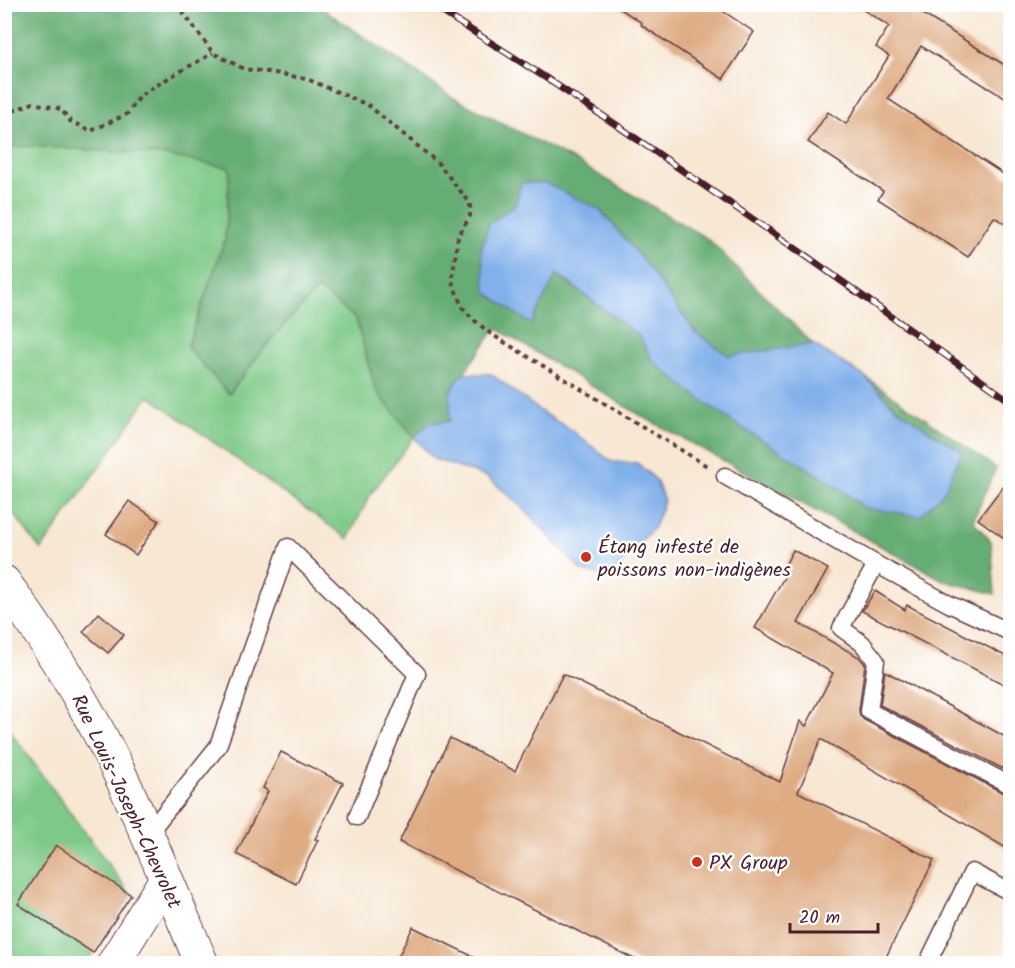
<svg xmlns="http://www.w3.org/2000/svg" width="1015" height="968" viewBox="0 0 1015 968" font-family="Kalam,sans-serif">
<rect width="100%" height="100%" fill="#fff"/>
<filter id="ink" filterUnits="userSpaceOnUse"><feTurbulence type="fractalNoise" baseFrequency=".0167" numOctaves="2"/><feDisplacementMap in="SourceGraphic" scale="12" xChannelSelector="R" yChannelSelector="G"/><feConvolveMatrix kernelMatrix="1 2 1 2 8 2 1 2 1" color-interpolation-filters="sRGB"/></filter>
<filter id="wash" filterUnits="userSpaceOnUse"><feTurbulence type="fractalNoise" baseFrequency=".008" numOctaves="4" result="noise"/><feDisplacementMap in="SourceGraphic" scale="24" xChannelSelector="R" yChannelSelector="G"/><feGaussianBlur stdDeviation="1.35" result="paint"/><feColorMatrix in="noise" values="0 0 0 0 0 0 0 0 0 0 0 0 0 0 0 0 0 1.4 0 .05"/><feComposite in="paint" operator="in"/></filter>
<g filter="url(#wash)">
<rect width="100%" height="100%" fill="#f7e7d3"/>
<!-- green -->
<g fill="#7ec987" stroke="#647459" stroke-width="1.5">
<path d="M 31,146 L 164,155 L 230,168 L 225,239 L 187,347 L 229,393 L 272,338 L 318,288 L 356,319 L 376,391 L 414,437 L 370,495 L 348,539 L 149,396 L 41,550 L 5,502 L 5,148 Z"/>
<path d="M 4,723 L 131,895 L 86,963 L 5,963 Z"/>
</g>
<!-- forest -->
<path fill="#66ad74" stroke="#586650" stroke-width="1.5" d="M 5,5 L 317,5 L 454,98 L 573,160 L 708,239 L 813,344 L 729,356 L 695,332 L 643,260 L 600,210 L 517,204 L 489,224 L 639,336 L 654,362 L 700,399 L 739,426 L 834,484 L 865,508 L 962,451 L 940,438 L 895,407 L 864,376 L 996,468 L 973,521 L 991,541 L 995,594 L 945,581 L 645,418 L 496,328 L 450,392 L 450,421 L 429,423 L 414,437 L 376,391 L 356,319 L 318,289 L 272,338 L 229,394 L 187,347 L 225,239 L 230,168 L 164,155 L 31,146 L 5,148 Z"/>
<!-- water -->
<g fill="#81b0eb" stroke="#66688b" stroke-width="1.5">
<path d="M 521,183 L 545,183 L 600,210 L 643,260 L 695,332 L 729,356 L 813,344 L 864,376 L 895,407 L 940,438 L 962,451 L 944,492 L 920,516 L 865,508 L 834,484 L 739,426 L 700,399 L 654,362 L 639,336 L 557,274 L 531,324 L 486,292 L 481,250 L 489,224 L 516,204 Z"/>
<path d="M 462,374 L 491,374 L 543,413 L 571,430 L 612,462 L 637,463 L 656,480 L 664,501 L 654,527 L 609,577 L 582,571 L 518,503 L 487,477 L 434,459 L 414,437 L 429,423 L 450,421 L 450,393 Z"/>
</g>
<g id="blocks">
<!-- building -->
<g fill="#deab82">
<path d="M 613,4 L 712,4 L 754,32 L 723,79 L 641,25 L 642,23 Z"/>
<path d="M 854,4 L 907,4 L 1011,69 L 1011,102 L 921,46 L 888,99 L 1011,179 L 1011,227 L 994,217 L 968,257 L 878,199 L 883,191 L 808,142 L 828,112 L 846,124 L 889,56 L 876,47 L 889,26 Z"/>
<path d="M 1011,476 L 1011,543 L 978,519 Z"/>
<path d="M 129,501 L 159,521 L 136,555 L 106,534 Z"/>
<path d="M 793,550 L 828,569 L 798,623 L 859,657 L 865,664 L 859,710 L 860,716 L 864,720 L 1005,794 L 1011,795 L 1011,851 L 821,739 L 798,792 L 934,860 L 883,963 L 642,963 L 399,842 L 450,738 L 515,771 L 563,674 L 780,782 L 800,721 L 806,726 L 833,673 L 755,628 L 786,574 L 782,571 Z"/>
<path d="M 875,591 L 905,610 L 907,605 L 1011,659 L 1011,688 L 862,611 Z"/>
<path d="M 99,613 L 124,635 L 108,653 L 83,632 Z"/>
<path d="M 885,671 L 1011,740 L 1011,773 L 880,705 Z"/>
<path d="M 281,752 L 343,783 L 315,839 L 318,840 L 296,884 L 236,854 L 268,791 L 263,788 Z"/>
<path d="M 56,845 L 131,895 L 93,953 L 18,904 Z"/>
<path d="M 413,927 L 486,963 L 395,963 Z"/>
</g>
</g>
</g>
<g filter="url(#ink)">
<use href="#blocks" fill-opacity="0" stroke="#643d44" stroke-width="1.5"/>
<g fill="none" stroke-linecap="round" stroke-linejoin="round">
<defs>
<g id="lane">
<path d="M 725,476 L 876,564 L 949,604 L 1010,632"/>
<path d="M 876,564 L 841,628 L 862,643 L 876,661 L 869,711 L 1010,785"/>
<path d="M 147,835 L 218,746 L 288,547 L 417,674 L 357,817"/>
<path d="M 927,964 L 972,872 L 1010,892"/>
</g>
<path id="street" d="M 113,964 L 166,878"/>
<path id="secondary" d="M 4,582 C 45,638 81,696 112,758 C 145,825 173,895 202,964"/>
</defs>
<!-- lane casing -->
<use href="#lane" stroke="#643d44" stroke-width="19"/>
<!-- street casing -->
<use href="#street" stroke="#643d44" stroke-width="34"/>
<!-- secondary casing -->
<use href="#secondary" stroke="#643d44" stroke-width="35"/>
<!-- path -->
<g stroke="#643d44" stroke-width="4" stroke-dasharray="4.5 4.5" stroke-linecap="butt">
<path d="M 177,4 L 213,53 L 244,69 L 275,73 L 307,79 L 368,105 L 437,162 L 470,203 L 470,216 L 458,237 L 452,281 L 462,307 L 474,320 L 491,334 L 707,466"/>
<path d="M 4,112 L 10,112 L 33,103 L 61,109 L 70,121 L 91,131 L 127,114 L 141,95 L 170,77 L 213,53"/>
</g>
<!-- lane -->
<use href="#lane" stroke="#fff" stroke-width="16"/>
<!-- street -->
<use href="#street" stroke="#fff" stroke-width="32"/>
<!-- secondary -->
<use href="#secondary" stroke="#fff" stroke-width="33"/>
<defs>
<path id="rail" d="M 430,4 L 543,76 L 615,124 L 809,258 L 1010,401"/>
</defs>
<!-- rail casing -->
<use href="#rail" stroke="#4a1f2b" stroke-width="7"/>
<!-- rail -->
<use href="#rail" stroke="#fff" stroke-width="4.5" stroke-dasharray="14" stroke-linecap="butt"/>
</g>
</g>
<!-- markers -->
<g fill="#c8321e" stroke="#fff" stroke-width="2">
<circle cx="586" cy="557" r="6"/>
<circle cx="697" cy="862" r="6"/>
</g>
<g text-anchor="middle" stroke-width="5" stroke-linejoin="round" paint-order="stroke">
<!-- poi labels -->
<g font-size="20" fill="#4a1f2b" stroke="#fff" text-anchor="start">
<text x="598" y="553">Étang infesté de<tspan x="598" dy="23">poissons non-indigènes</tspan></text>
<text x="709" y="869">PX Group</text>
</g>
<!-- street labels -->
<g font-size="20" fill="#4a1f2b" stroke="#fff">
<text transform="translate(127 801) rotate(65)" y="7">Rue Louis-Joseph-Chevrolet</text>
</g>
</g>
<!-- margin -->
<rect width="1015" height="968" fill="none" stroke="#fff" stroke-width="24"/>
<!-- scale -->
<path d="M790 923v9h88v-9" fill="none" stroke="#4a1f2b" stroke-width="3"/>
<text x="799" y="923" font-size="18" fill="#4a1f2b" stroke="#ffffff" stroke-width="4.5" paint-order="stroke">20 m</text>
</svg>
